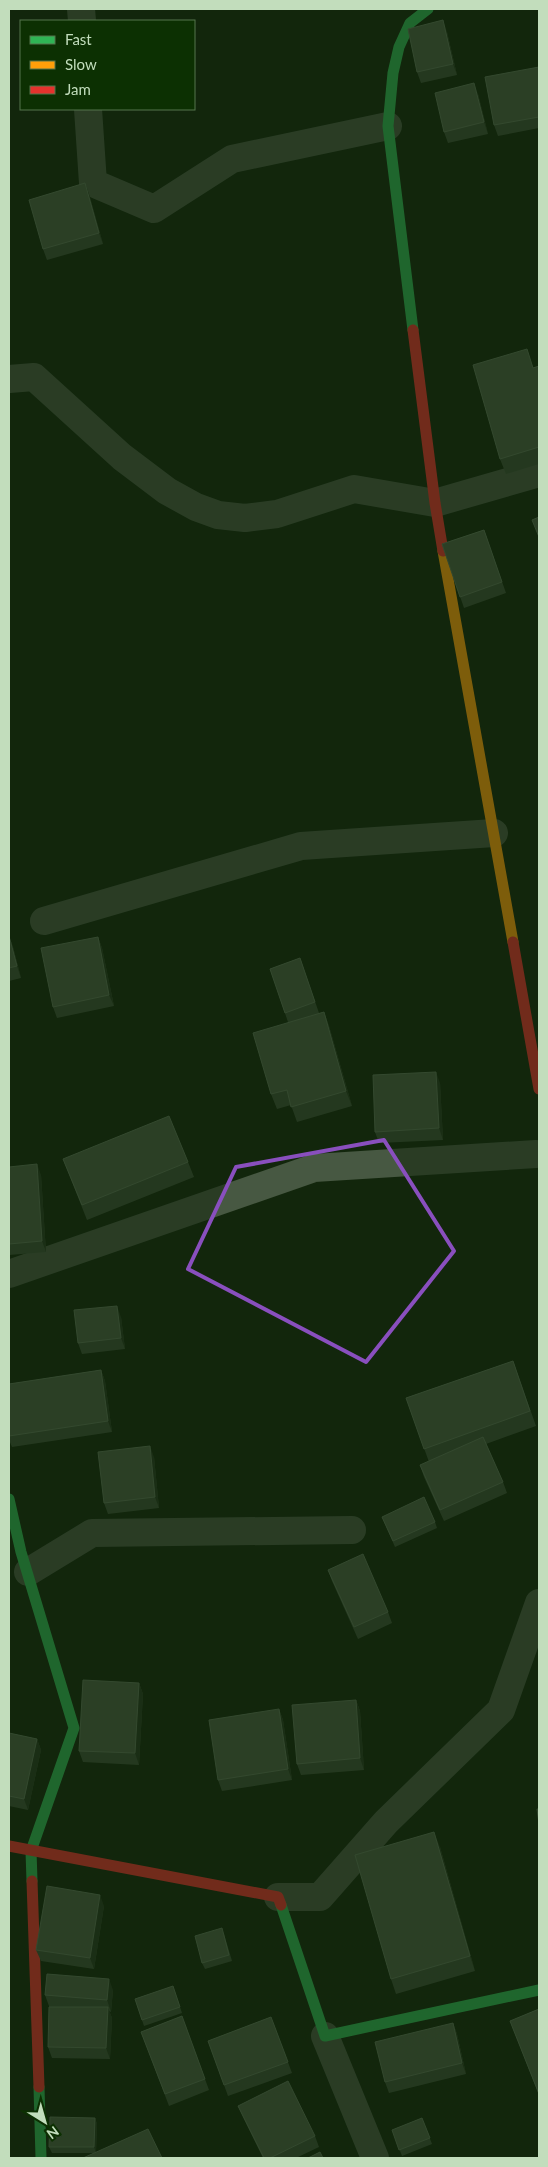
<svg xmlns="http://www.w3.org/2000/svg" width="548" height="2167" viewBox="0 0 548 2167" font-family="Lato,sans-serif">
<rect width="100%" height="100%" fill="#12260c"/>
<g fill="none" stroke-linecap="round" stroke-linejoin="round">
<!-- street -->
<g stroke="#475842" stroke-width="28">
<path d="M 81,9 L 82,21"/>
<path d="M 88,109 L 93,183 L 154,209 L 232,159 L 388,126"/>
<path d="M 9,379 L 34,377 L 122,457 L 167,491 L 196,507 L 218,515 L 245,518 L 277,514 L 354,489 L 435,503 L 539,473"/>
<path d="M 44,921 L 301,846 L 494,833"/>
<path d="M 9,1274 L 314,1168 L 536,1154"/>
<path d="M 28,1572 L 92,1533 L 352,1530"/>
<path d="M 278,1897 L 320,1897 L 386,1822 L 501,1710 L 539,1603"/>
<path d="M 325,2036 L 375,2158"/>
</g>
<!-- fast -->
<g stroke="#30b455" stroke-width="11">
<path d="M 413,330 L 388,126 L 393,73 L 399,47 L 410,23 L 428,9"/>
<path d="M 9,1499 L 21,1552 L 74,1728 L 31,1851 L 32,1881"/>
<path d="M 281,1905 L 325,2036 L 539,1990"/>
<path d="M 39,2087 L 41,2158"/>
</g>
<!-- slow -->
<path stroke="#ff9f0a" stroke-width="11" d="M 443,551 L 513,942"/>
<!-- jam -->
<g stroke="#e5322d" stroke-width="11">
<path d="M 413,330 L 435,503 L 443,551"/>
<path d="M 513,942 L 539,1089"/>
<path d="M 9,1846 L 278,1897 L 281,1905"/>
<path d="M 32,1881 L 39,2087"/>
</g>
</g>
<!-- wall -->
<g fill="#3b4f36">
<path d="M 447,32 L 457,75 L 421,83 L 417,72 Z"/>
<path d="M 539,67 L 539,128 L 498,136 L 494,125 Z"/>
<path d="M 478,94 L 488,134 L 448,143 L 444,132 Z"/>
<path d="M 85,183 L 89,194 L 103,244 L 47,260 L 43,249 Z"/>
<path d="M 539,366 L 539,464 L 506,474 L 500,459 L 534,368 Z"/>
<path d="M 484,530 L 506,593 L 464,608 L 442,544 Z"/>
<path d="M 9,936 L 13,947 L 21,978 L 9,981 Z"/>
<path d="M 98,937 L 102,948 L 114,1006 L 57,1018 L 53,1007 Z"/>
<path d="M 300,958 L 319,1013 L 324,1012 L 329,1026 L 352,1106 L 297,1122 L 291,1105 L 277,1109 L 271,1094 L 288,1022 L 270,969 Z"/>
<path d="M 440,1083 L 443,1140 L 379,1143 L 375,1132 Z"/>
<path d="M 63,1159 L 188,1162 L 194,1177 L 87,1220 Z"/>
<path d="M 9,1167 L 41,1175 L 46,1252 L 9,1255 Z"/>
<path d="M 121,1317 L 125,1349 L 82,1354 L 78,1343 Z"/>
<path d="M 513,1361 L 536,1426 L 486,1444 L 503,1482 L 507,1493 L 444,1521 L 424,1477 L 420,1465 L 429,1462 L 406,1398 Z"/>
<path d="M 101,1370 L 105,1381 L 112,1432 L 12,1447 L 9,1440 L 9,1384 Z"/>
<path d="M 154,1457 L 159,1508 L 108,1514 L 104,1503 Z"/>
<path d="M 382,1517 L 435,1522 L 437,1528 L 395,1547 Z"/>
<path d="M 328,1570 L 388,1612 L 392,1623 L 358,1639 L 332,1581 Z"/>
<path d="M 139,1683 L 143,1694 L 139,1765 L 83,1762 L 79,1751 Z"/>
<path d="M 356,1700 L 360,1711 L 364,1770 L 301,1775 L 297,1764 Z"/>
<path d="M 279,1709 L 283,1720 L 292,1780 L 222,1791 L 218,1780 Z"/>
<path d="M 9,1733 L 37,1739 L 41,1750 L 28,1810 L 9,1806 Z"/>
<path d="M 440,1847 L 475,1971 L 396,1994 L 391,1979 Z"/>
<path d="M 104,1906 L 94,1969 L 41,1961 L 36,1950 Z"/>
<path d="M 224,1934 L 232,1961 L 205,1969 L 202,1963 Z"/>
<path d="M 173,1986 L 182,2013 L 144,2026 L 135,1999 Z"/>
<path d="M 113,1990 L 111,2012 L 109,2011 L 112,2018 L 110,2059 L 52,2058 L 48,2047 L 49,2006 L 45,1995 Z"/>
<path d="M 539,2009 L 539,2095 L 510,2021 Z"/>
<path d="M 182,2016 L 209,2090 L 169,2106 L 141,2032 Z"/>
<path d="M 271,2017 L 292,2073 L 228,2096 L 208,2041 Z"/>
<path d="M 453,2023 L 457,2034 L 466,2074 L 389,2093 L 385,2082 Z"/>
<path d="M 238,2106 L 315,2136 L 319,2147 L 296,2158 L 263,2158 L 243,2117 Z"/>
<path d="M 95,2118 L 97,2124 L 96,2152 L 94,2153 L 52,2153 L 49,2147 Z"/>
<path d="M 422,2118 L 432,2144 L 402,2156 L 392,2130 Z"/>
</g>
<!-- shaded-wall -->
<g fill="#25381f">
<path d="M 443,20 L 447,32 L 457,75 L 453,64 Z"/>
<path d="M 474,83 L 478,94 L 488,134 L 484,122 Z"/>
<path d="M 85,183 L 89,194 L 103,244 L 99,233 Z"/>
<path d="M 9,936 L 13,947 L 21,978 L 17,966 Z"/>
<path d="M 98,937 L 102,948 L 114,1006 L 109,995 Z"/>
<path d="M 324,1012 L 329,1026 L 352,1106 L 346,1091 Z"/>
<path d="M 436,1072 L 440,1083 L 443,1140 L 439,1128 Z"/>
<path d="M 37,1164 L 41,1175 L 46,1252 L 42,1241 Z"/>
<path d="M 117,1306 L 121,1317 L 125,1349 L 121,1338 Z"/>
<path d="M 101,1370 L 105,1381 L 112,1432 L 108,1421 Z"/>
<path d="M 150,1446 L 154,1457 L 159,1508 L 155,1497 Z"/>
<path d="M 139,1683 L 143,1694 L 139,1765 L 135,1753 Z"/>
<path d="M 356,1700 L 360,1711 L 364,1770 L 360,1758 Z"/>
<path d="M 279,1709 L 283,1720 L 292,1780 L 288,1769 Z"/>
<path d="M 37,1739 L 41,1750 L 28,1810 L 24,1799 Z"/>
<path d="M 434,1832 L 440,1847 L 475,1971 L 470,1956 Z"/>
<path d="M 100,1895 L 104,1906 L 94,1969 L 90,1958 Z"/>
<path d="M 109,1979 L 113,1990 L 111,2012 L 107,2000 Z"/>
<path d="M 108,2007 L 112,2018 L 110,2059 L 106,2048 Z"/>
<path d="M 453,2023 L 457,2034 L 466,2074 L 462,2063 Z"/>
<path d="M 95,2118 L 97,2124 L 96,2153 L 94,2147 Z"/>
</g>
<!-- building -->
<g fill="#4a5e44" stroke="#5c7257">
<path d="M 443,20 L 453,64 L 417,72 L 408,29 Z"/>
<path d="M 539,67 L 539,117 L 494,125 L 485,77 Z"/>
<path d="M 474,83 L 484,122 L 444,132 L 435,93 Z"/>
<path d="M 85,183 L 99,233 L 43,249 L 29,200 Z"/>
<path d="M 527,349 L 533,368 L 539,366 L 539,447 L 500,459 L 473,365 Z"/>
<path d="M 539,517 L 539,537 L 532,520 Z"/>
<path d="M 484,530 L 502,582 L 460,597 L 442,544 Z"/>
<path d="M 9,936 L 17,966 L 9,968 Z"/>
<path d="M 98,937 L 109,995 L 53,1007 L 41,948 Z"/>
<path d="M 300,958 L 315,1002 L 285,1013 L 270,969 Z"/>
<path d="M 324,1012 L 346,1091 L 291,1107 L 287,1090 L 271,1094 L 253,1033 Z"/>
<path d="M 436,1072 L 439,1128 L 375,1132 L 373,1075 Z"/>
<path d="M 169,1116 L 188,1162 L 82,1205 L 63,1159 Z"/>
<path d="M 37,1164 L 42,1241 L 9,1244 L 9,1167 Z"/>
<path d="M 117,1306 L 121,1338 L 78,1343 L 74,1310 Z"/>
<path d="M 513,1361 L 530,1411 L 424,1449 L 406,1398 Z"/>
<path d="M 101,1370 L 108,1421 L 9,1436 L 9,1384 Z"/>
<path d="M 483,1437 L 503,1482 L 440,1510 L 420,1465 Z"/>
<path d="M 150,1446 L 155,1497 L 104,1503 L 98,1452 Z"/>
<path d="M 424,1497 L 435,1522 L 393,1541 L 382,1517 Z"/>
<path d="M 363,1554 L 388,1612 L 354,1627 L 328,1570 Z"/>
<path d="M 83,1680 L 139,1683 L 135,1753 L 79,1751 Z"/>
<path d="M 356,1700 L 360,1758 L 297,1764 L 292,1705 Z"/>
<path d="M 279,1709 L 288,1769 L 218,1780 L 209,1720 Z"/>
<path d="M 9,1733 L 37,1739 L 24,1799 L 9,1796 Z"/>
<path d="M 537,1809 L 539,1809 L 539,1824 Z"/>
<path d="M 434,1832 L 470,1956 L 391,1979 L 355,1855 Z"/>
<path d="M 47,1886 L 100,1895 L 90,1958 L 36,1950 Z"/>
<path d="M 222,1928 L 229,1955 L 202,1963 L 195,1936 Z"/>
<path d="M 47,1974 L 109,1979 L 107,2000 L 45,1995 Z"/>
<path d="M 173,1986 L 180,2007 L 142,2020 L 135,1999 Z"/>
<path d="M 49,2007 L 108,2007 L 106,2048 L 48,2047 Z"/>
<path d="M 539,2009 L 539,2094 L 510,2021 Z"/>
<path d="M 182,2016 L 205,2079 L 165,2094 L 141,2032 Z"/>
<path d="M 271,2017 L 288,2062 L 224,2085 L 208,2041 Z"/>
<path d="M 453,2023 L 462,2063 L 385,2082 L 375,2042 Z"/>
<path d="M 288,2081 L 315,2136 L 270,2158 L 264,2158 L 238,2106 Z"/>
<path d="M 50,2117 L 95,2118 L 94,2147 L 49,2147 Z"/>
<path d="M 422,2118 L 430,2138 L 399,2150 L 392,2130 Z"/>
<path d="M 148,2129 L 162,2158 L 83,2158 Z"/>
<path d="M 320,2152 L 323,2158 L 308,2158 Z"/>
</g>
<!-- marked area -->
<path d="M0 0H548V2167H0ZM 384,1140 L 454,1251 L 366,1362 L 188,1269 L 236,1167 Z" fill="#12260c" fill-opacity=".55" fill-rule="evenodd"/>
<path fill="none" stroke="#894fbe" stroke-width="4" stroke-linejoin="round" d="M 384,1140 L 454,1251 L 366,1362 L 188,1269 L 236,1167 Z"/>
<!-- border -->
<rect width="548" height="2167" fill="none" stroke="#c2ddbc" stroke-width="20"/>
<!-- legend -->
<rect x="20" y="20" width="175" height="90" fill="#0c3002" stroke="#55754c"/>
<rect x="30" y="36" width="25" height="8" fill="#30b455" stroke="#55754c"/>
<text x="65" y="45" font-size="15" fill="#c2ddbc">Fast</text>
<rect x="30" y="61" width="25" height="8" fill="#ff9f0a" stroke="#55754c"/>
<text x="65" y="70" font-size="15" fill="#c2ddbc">Slow</text>
<rect x="30" y="86" width="25" height="8" fill="#e5322d" stroke="#55754c"/>
<text x="65" y="95" font-size="15" fill="#c2ddbc">Jam</text>
<!-- north arrow -->
<g transform="translate(45 2122) rotate(143)" stroke="#0c3002" stroke-width="4" paint-order="stroke">
<path d="M0-4L9 19L0 12L-9 19Z" fill="#c2ddbc"/>
<text y="-8" font-size="14" font-weight="bold" text-anchor="middle" fill="#c2ddbc">N</text>
</g>
</svg>
